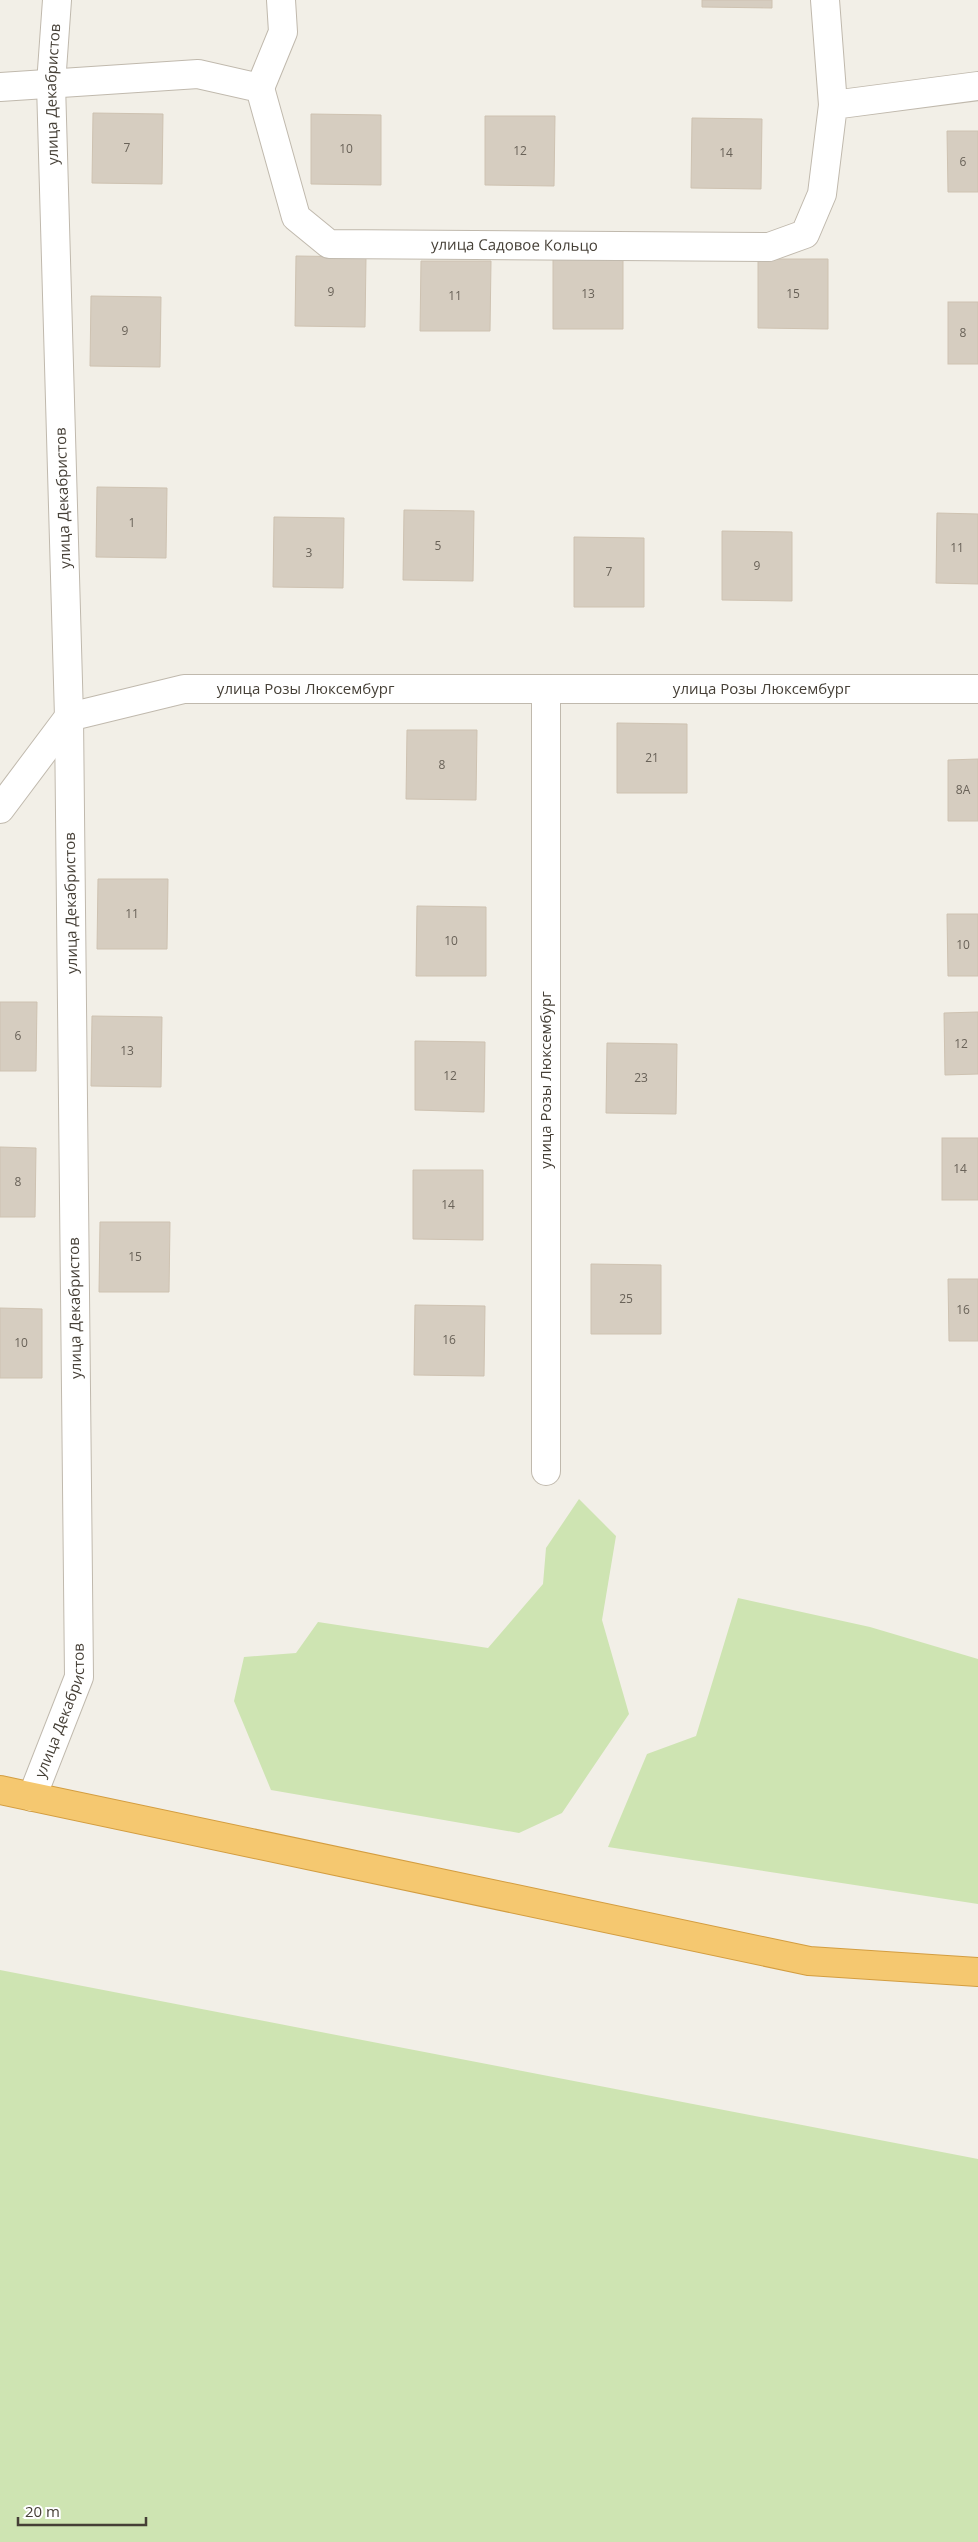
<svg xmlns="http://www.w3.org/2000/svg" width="978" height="2542" viewBox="0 0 978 2542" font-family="'Open Sans',sans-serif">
<rect width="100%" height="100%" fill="#f2efe7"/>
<!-- green -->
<g fill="#cee4b2">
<path d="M 579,1499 L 616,1536 L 602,1620 L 629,1714 L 562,1813 L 519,1833 L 271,1790 L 234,1701 L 244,1657 L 296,1653 L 318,1622 L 488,1648 L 543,1584 L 546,1548 Z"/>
<path d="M 738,1598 L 870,1627 L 978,1659 L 978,1904 L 608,1847 L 647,1754 L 696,1736 Z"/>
<path d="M 0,1970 L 978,2159 L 978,2542 L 0,2542 Z"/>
</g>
<!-- building -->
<g fill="#d6cdc0" stroke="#cec2b1">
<path d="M 702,0 L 772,0 L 772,8 L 702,7 Z"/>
<path d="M 93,113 L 163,114 L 162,184 L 92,183 Z"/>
<path d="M 311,114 L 381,115 L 381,185 L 311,184 Z"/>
<path d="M 485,116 L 555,116 L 554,186 L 485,185 Z"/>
<path d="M 692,118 L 762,119 L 761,189 L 691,188 Z"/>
<path d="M 947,131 L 978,131 L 978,192 L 948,192 Z"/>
<path d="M 296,256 L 366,257 L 365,327 L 295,326 Z"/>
<path d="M 553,259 L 623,260 L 623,329 L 553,329 Z"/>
<path d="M 758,259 L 828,259 L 828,329 L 758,328 Z"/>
<path d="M 421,261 L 491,261 L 490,331 L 420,331 Z"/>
<path d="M 91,296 L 161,297 L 160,367 L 90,366 Z"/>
<rect x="948" y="302" width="30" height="62"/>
<path d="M 97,487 L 167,488 L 166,558 L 96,557 Z"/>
<path d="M 404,510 L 474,511 L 473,581 L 403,580 Z"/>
<path d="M 937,513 L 978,514 L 978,584 L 936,583 Z"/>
<path d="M 274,517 L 344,518 L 343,588 L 273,587 Z"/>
<path d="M 722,531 L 792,532 L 792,601 L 722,600 Z"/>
<path d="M 574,537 L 644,538 L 644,607 L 574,607 Z"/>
<path d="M 617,723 L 687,724 L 687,793 L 617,793 Z"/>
<path d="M 407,730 L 477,730 L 476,800 L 406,799 Z"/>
<path d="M 978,759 L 978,821 L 948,821 L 948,760 Z"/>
<path d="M 98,879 L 168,879 L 167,949 L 97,949 Z"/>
<path d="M 417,906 L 486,907 L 486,976 L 416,976 Z"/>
<path d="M 947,914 L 978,914 L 978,976 L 948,976 Z"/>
<path d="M 0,1002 L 37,1002 L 36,1071 L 0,1071 Z"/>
<path d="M 978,1012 L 978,1074 L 945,1075 L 944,1013 Z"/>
<path d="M 92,1016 L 162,1017 L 161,1087 L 91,1086 Z"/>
<path d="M 415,1041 L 485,1042 L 484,1112 L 415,1110 Z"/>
<path d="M 607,1043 L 677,1044 L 676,1114 L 606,1113 Z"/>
<rect x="942" y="1138" width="36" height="62"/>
<path d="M 0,1147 L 36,1148 L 35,1217 L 0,1217 Z"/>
<path d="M 413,1170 L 483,1170 L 483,1240 L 413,1239 Z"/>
<path d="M 100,1222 L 170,1222 L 169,1292 L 99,1292 Z"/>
<path d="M 591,1264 L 661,1265 L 661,1334 L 591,1334 Z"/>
<path d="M 948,1279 L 978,1279 L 978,1341 L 949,1341 Z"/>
<path d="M 415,1305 L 485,1306 L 484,1376 L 414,1375 Z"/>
<path d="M 0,1308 L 42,1309 L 42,1378 L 0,1378 Z"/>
</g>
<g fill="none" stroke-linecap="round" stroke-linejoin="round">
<defs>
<g id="minor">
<path d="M 825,0 L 833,105"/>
<path id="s1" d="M 0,87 L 198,74 L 260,88 L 296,217 L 329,244 L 769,247 L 805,234 L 822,194 L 833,105 L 978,86"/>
<path d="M 260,88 L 283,32 L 281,0"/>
<path id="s2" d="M 0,809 L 69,717 L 184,689 L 978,689"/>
<path d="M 546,1471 L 546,689"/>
<path id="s3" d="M 32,1797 L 79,1677 L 69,717 L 51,84 L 57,0"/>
</g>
<path id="highway" d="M 0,1790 L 809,1961 L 978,1972"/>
</defs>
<!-- minor casing -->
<use href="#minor" stroke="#c0b9ad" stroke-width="30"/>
<!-- highway casing -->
<use href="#highway" stroke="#d39d40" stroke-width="30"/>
<!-- minor -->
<use href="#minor" stroke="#fff" stroke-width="28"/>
<!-- highway -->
<use href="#highway" stroke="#f5c870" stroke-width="28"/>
</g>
<g text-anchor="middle" stroke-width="4" stroke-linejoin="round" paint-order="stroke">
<!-- number labels -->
<g font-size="12" fill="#696258">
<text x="127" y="152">7</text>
<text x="346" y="153">10</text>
<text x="520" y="155">12</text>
<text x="726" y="157">14</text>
<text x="963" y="166">6</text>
<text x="331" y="296">9</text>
<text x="588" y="298">13</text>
<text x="793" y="298">15</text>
<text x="455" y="300">11</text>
<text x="125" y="335">9</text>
<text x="963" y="337">8</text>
<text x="132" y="527">1</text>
<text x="438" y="550">5</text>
<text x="957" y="552">11</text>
<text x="309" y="557">3</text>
<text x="757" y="570">9</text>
<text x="609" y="576">7</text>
<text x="652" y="762">21</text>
<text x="442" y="769">8</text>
<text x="963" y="794">8А</text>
<text x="132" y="918">11</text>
<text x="451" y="945">10</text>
<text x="963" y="949">10</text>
<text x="18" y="1040">6</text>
<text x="961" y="1048">12</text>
<text x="127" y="1055">13</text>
<text x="450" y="1080">12</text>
<text x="641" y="1082">23</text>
<text x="960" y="1173">14</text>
<text x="18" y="1186">8</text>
<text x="448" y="1209">14</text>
<text x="135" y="1261">15</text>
<text x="626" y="1303">25</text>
<text x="963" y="1314">16</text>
<text x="449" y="1344">16</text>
<text x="21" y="1347">10</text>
</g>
<!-- street labels -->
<g font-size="15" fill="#453f36" stroke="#fff">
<text dy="5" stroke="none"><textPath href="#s3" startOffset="1712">улица Декабристов</textPath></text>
<text dy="5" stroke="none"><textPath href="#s1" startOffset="624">улица Садовое Кольцо</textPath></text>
<text transform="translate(63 498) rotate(-92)" y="5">улица Декабристов</text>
<text dy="5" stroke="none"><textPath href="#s2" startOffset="355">улица Розы Люксембург</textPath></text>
<text dy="5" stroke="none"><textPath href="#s2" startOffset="811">улица Розы Люксембург</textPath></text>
<text transform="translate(71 903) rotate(-91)" y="5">улица Декабристов</text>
<text transform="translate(546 1080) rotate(-90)" y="5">улица Розы Люксембург</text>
<text transform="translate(75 1308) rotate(-91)" y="5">улица Декабристов</text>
<text dy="5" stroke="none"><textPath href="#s3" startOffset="92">улица Декабристов</textPath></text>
</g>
</g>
<!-- scale -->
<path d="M18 2517v8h128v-8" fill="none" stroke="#453f36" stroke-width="2.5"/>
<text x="25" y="2517" font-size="15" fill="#453f36" stroke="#ffffff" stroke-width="4" paint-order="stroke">20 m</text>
</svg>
